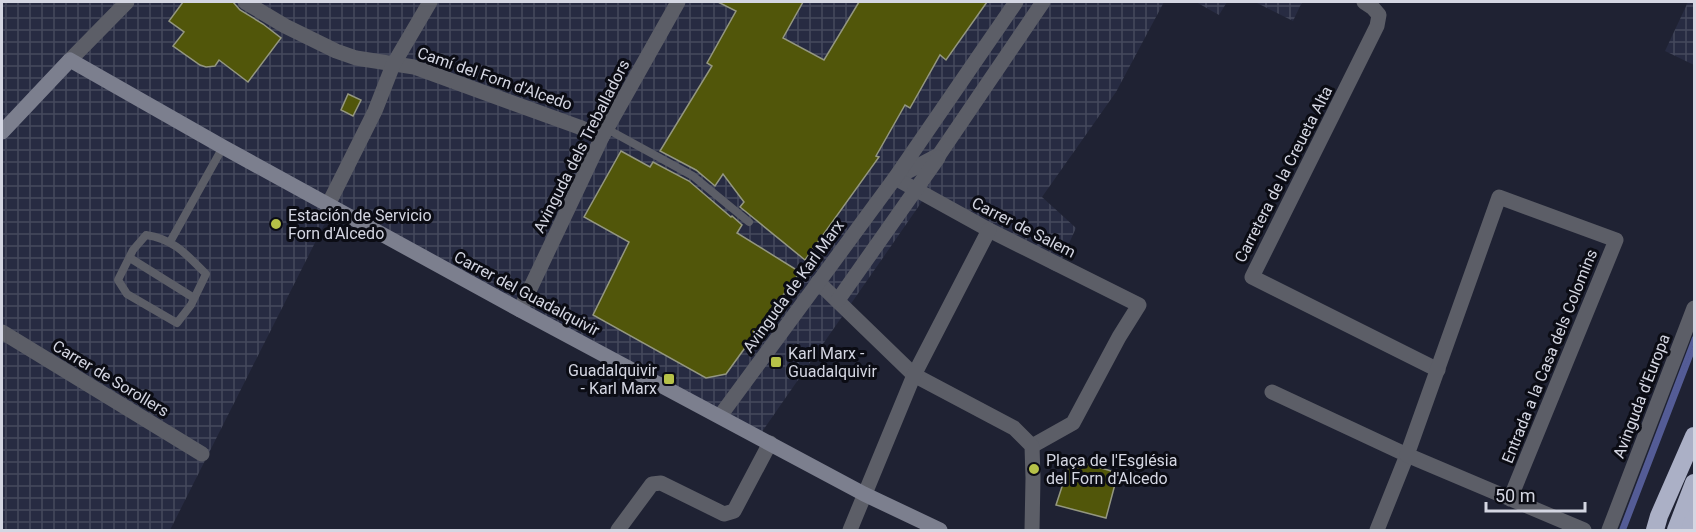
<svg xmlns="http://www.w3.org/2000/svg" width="1696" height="532" viewBox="0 0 1696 532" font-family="Roboto,sans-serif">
<defs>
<pattern id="industrial-grid" width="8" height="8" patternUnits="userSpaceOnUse" patternTransform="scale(1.5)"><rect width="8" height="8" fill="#272b42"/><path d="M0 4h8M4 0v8" fill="none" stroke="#45495d"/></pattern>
</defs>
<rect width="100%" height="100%" fill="#1f2233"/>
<!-- industrial -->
<g fill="url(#industrial-grid)">
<path d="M 2,2 L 1164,2 L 1116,92 L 1042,197 L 1076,228 L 1056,272 L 923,200 L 757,439 L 330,213 L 170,530 L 2,530 Z"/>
<path d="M 1196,2 L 1227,2 L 1219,15 Z"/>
<path d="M 1255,2 L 1302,2 L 1293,21 Z"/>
<path d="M 1688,2 L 1694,2 L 1694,65 L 1665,51 Z"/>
</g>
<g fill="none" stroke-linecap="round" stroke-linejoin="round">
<!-- stream -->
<g stroke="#545c96" stroke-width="4">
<path d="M 1621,530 L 1694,338"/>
<path d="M 1624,530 L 1694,348"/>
</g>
</g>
<!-- building -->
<g fill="#51560a" stroke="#949780" stroke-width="1.5">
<path d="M 183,2 L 233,2 L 240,10 L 263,24 L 281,38 L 248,82 L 219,60 L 215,66 L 206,67 L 200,65 L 173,46 L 184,32 L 169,21 Z"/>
<path d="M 718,2 L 803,2 L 783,38 L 824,60 L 859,2 L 987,2 L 946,60 L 940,55 L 910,108 L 905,105 L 876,156 L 879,157 L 805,260 L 740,207 L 744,202 L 723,174 L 715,186 L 696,170 L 660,151 L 712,66 L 707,63 L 736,11 Z"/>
<path d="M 348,94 L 361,100 L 353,116 L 341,110 Z"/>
<path d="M 621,151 L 650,167 L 653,162 L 689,181 L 731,217 L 732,216 L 742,225 L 737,233 L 800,272 L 726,374 L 706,378 L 593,315 L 629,242 L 584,217 Z"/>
<path d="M 1071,459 L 1118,473 L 1106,518 L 1056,505 Z"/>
</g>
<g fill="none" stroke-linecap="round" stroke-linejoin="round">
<!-- lane -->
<g stroke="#5c5e67" stroke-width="8">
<path d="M 607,129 L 693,176 L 749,222"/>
<path d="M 146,235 C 174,239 187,255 206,274 L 191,305 L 177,323 L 127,294 L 118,280 L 133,250 Z"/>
<path d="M 170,242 L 223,147"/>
<path d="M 130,258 L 194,298"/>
</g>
<!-- street -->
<g stroke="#5c5e67" stroke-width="15">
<path d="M 245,2 L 285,26 L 336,51 L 356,58 L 414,67 L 579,127 L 602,137"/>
<path d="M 1364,2 L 1373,8 L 1379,15 L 1377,26 L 1252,277 L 1438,370"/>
<path d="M 70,60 L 127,2"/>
<path d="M 897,177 L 939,155 L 1043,2"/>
<path d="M 895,178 L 989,230 L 1139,305 L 1119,337 L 1073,423 L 1032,446"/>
<path d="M 328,205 L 375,111 L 393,65 L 430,2"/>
<path d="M 818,282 L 914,375 L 1014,428 L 1032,446 L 1033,478 L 1032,530"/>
<path d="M 838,300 L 938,158"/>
<path d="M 520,310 L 602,137 L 678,2"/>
<path d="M 2,332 L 202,454"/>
<path d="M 1272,392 L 1407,455 L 1377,530"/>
<path d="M 720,416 L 895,178 L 1016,2"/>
<path d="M 1510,499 L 1616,240 L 1499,197 L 1407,455 L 1584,530"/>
<path d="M 618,530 L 652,484 L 661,483 L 724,514 L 734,511 L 770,443"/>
<path d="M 850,530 L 914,375 L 989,230"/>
<path d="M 1609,530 L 1694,308"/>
</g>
<!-- secondary -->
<path stroke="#7c7f8e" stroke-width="15" d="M 2,132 L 70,60 L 223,147 L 520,310 L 864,494 L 940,530"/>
<!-- highway -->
<g stroke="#abb0c6" stroke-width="18">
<path d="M 1655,530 L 1659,516 L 1694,436"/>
<path d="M 1676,530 L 1694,483"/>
<path d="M 1690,530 L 1694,519"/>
</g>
</g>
<!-- markers -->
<g fill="#b6c148" stroke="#0b0c14" stroke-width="2">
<circle cx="276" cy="224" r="6"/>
<rect x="770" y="356" width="12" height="12" rx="3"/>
<rect x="663" y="373" width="12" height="12" rx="3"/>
<circle cx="1034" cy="469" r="6"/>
</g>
<g text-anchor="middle" stroke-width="6" stroke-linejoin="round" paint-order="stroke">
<!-- street labels -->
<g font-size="16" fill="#d4d6e2" stroke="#0b0c14">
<text transform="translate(495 78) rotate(19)" y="6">Camí del Forn d'Alcedo</text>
<text transform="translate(581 146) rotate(-63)" y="6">Avinguda dels Treballadors</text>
<text transform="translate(1283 174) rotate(-63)" y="6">Carretera de la Creueta Alta</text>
<text transform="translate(1024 227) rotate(27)" y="6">Carrer de Salem</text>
<text transform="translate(793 286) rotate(-54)" y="6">Avinguda de Karl Marx</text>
<text transform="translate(527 293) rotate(28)" y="6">Carrer del Guadalquivir</text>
<text transform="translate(1549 356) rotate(-68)" y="6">Entrada a la Casa dels Colomins</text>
<text transform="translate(111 378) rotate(31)" y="6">Carrer de Sorollers</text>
<text transform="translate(1641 396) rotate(-69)" y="6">Avinguda d'Europa</text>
</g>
<!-- poi labels -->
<g font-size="16" fill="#d4d6e2" stroke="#0b0c14" text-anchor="start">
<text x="288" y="221">Estación de Servicio<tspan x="288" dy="18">Forn d'Alcedo</tspan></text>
<text x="788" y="359">Karl Marx -<tspan x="788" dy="18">Guadalquivir</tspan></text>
<text x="657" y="376" text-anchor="end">Guadalquivir<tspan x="657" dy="18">- Karl Marx</tspan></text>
<text x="1046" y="466">Plaça de l'Església<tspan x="1046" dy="18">del Forn d'Alcedo</tspan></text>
</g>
</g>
<!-- border -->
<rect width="1696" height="532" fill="none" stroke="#d4d6e2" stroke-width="6"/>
<!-- scale -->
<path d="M1486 502v9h99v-9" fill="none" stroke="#d4d6e2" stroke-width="3"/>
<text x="1495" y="502" font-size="18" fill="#d4d6e2" stroke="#0b0c14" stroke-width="4.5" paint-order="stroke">50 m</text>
</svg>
